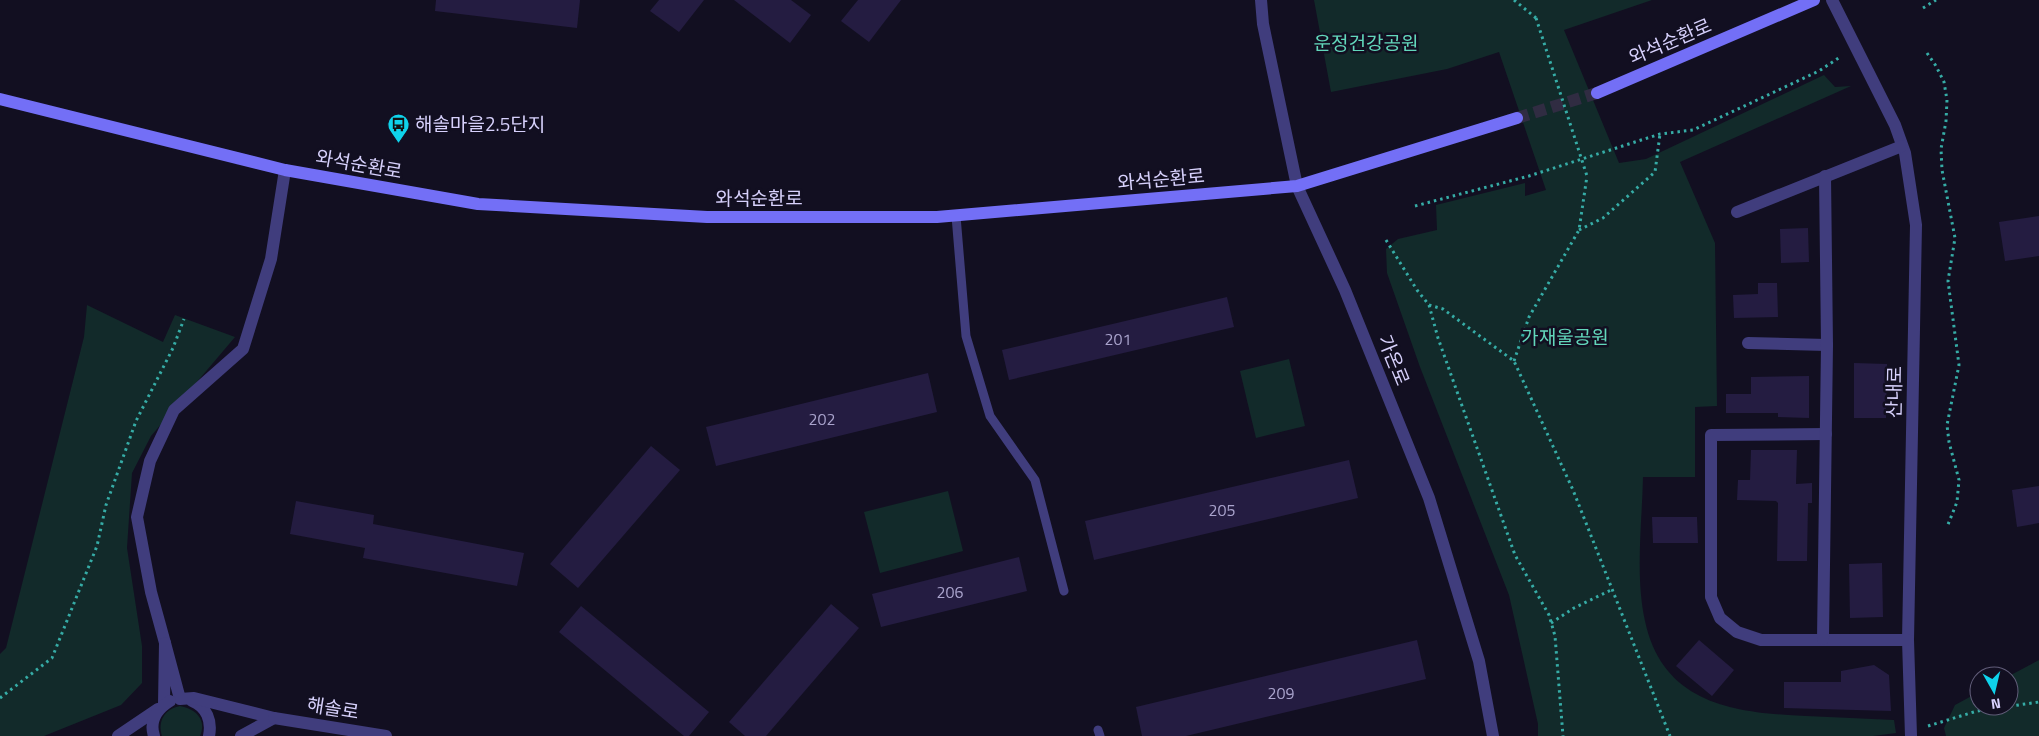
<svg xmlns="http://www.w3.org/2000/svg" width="2039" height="736" viewBox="0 0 2039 736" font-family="'Titillium Web','Noto Sans KR',sans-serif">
<rect width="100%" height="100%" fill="#120f21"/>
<!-- green -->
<g fill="#122a2a">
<path d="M 1314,0 L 1652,0 L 1564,30 L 1619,163 L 1646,159 L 1824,75 L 1835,87 L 1851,86 L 1680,162 L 1715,243 L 1717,406 L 1695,407 L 1695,477 L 1643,477 C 1642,524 1635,575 1645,621 C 1663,705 1736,713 1806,716 C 1836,717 1865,719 1894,720 L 1896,733 L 1873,736 L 1538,736 L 1538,724 L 1509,595 L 1420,367 L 1387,273 L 1386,249 L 1398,239 L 1437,230 L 1436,205 L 1525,183 L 1525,196 L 1546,190 L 1499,52 L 1447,69 L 1331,92 Z"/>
<path d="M 87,305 L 163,342 L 175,315 L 235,337 L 151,436 L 132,473 L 127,548 L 142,646 L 142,683 L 121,705 L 44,736 L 0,736 L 0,654 L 6,648 L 84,337 Z"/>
<path d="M 1289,359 L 1305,426 L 1256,438 L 1240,371 Z"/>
<path d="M 948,491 L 963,551 L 880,573 L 864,512 Z"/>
<path d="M 2039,660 L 2039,736 L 1946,736 L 1944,728 L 1955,705 L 1979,692 L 1979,706 L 2009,706 L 2009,676 Z"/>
<path d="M 180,706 C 196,709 207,720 200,736 L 162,736 C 157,721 165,709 180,706 Z"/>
</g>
<!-- building -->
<g fill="#241c41">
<path d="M 436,0 L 580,0 L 577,28 L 435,11 Z"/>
<path d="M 659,0 L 704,0 L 679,32 L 650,11 Z"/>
<path d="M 734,0 L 791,0 L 811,15 L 790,43 Z"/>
<path d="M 858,0 L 901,0 L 869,42 L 841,21 Z"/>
<path d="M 2039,216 L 2039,256 L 2005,261 L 1999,222 Z"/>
<path d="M 1808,228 L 1809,262 L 1781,263 L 1780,229 Z"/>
<path d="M 1758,283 L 1777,283 L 1778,317 L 1734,318 L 1733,295 L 1758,294 Z"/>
<path d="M 1227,297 L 1234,327 L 1009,380 L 1002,350 Z"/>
<path d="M 1854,363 L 1887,364 L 1886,418 L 1854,418 Z"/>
<path d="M 928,373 L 937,412 L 716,466 L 706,427 Z"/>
<path d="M 1809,376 L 1809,418 L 1778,417 L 1778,413 L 1726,413 L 1726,394 L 1751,394 L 1751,377 Z"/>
<path d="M 651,446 L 680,470 L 578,588 L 550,564 Z"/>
<path d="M 1751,450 L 1797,450 L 1796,484 L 1812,483 L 1812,503 L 1808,503 L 1807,561 L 1777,561 L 1778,503 L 1776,501 L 1737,500 L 1738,480 L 1750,480 Z"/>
<path d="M 1349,460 L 1358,498 L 1094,560 L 1085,521 Z"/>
<path d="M 2039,486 L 2039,523 L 2017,527 L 2012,490 Z"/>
<path d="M 296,501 L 374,515 L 373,524 L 524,553 L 517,586 L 363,558 L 365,548 L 290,534 Z"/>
<path d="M 1652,517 L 1697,517 L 1698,543 L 1653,543 Z"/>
<path d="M 1019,557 L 1027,591 L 881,627 L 872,594 Z"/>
<path d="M 1882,563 L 1883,617 L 1850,618 L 1849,564 Z"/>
<path d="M 831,604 L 859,628 L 766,736 L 745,736 L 729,722 Z"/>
<path d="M 581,606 L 709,712 L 689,736 L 684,736 L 559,632 Z"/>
<path d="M 1417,640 L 1426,679 L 1186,736 L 1142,736 L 1136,707 Z"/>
<path d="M 1699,640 L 1734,670 L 1712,696 L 1676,666 Z"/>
<path d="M 1874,665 L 1889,675 L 1891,711 L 1784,708 L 1784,682 L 1841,682 L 1841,671 Z"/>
</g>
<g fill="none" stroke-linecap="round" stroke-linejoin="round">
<!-- secondary-tunnel -->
<path stroke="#302c42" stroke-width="12" stroke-dasharray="12 6" stroke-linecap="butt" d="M 1517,118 L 1597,93"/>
<!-- path -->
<g stroke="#36aca6" stroke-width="3" stroke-dasharray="2.5 4" stroke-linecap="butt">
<path d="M 1514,0 L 1536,18"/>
<path d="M 1923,8 L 1936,0"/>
<path d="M 1927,53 L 1936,66 L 1944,82 L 1947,100 L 1946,121 L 1941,149 L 1942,170 L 1955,238 L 1948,281 L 1959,365 L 1947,425 L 1949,442 L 1959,480 L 1957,502 L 1947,527"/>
<path d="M 1415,206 L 1529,176 L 1660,134 L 1693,130 L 1819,71 L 1840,57"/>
<path d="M 1579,230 L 1603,218 L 1655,172 L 1660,134"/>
<path d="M 1386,240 L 1417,290 L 1429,305 L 1443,309 L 1514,361 L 1573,490 L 1670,736"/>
<path d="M 1429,305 L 1438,338 L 1515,555 L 1549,615 L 1555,636 L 1563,736"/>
<path d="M 1514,361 L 1529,317 L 1579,230 L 1587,176"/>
<path d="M 1551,623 L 1574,608 L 1611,590"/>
<path d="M 0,698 L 52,658 L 97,546 L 106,505 L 136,421 L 173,348 L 184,319"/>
<path d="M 1928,726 L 1977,711 L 2039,702"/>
</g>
<!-- lane -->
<g stroke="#403d7d" stroke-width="9">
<path d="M 956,216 L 966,336 L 990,416 L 1035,480 L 1064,591"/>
<path d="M 1098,730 L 1100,736"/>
</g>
<!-- street -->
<g stroke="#403d7d" stroke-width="12">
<path d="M 1261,0 L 1263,24 L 1297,186 L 1345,290 L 1429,498 L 1479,661 L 1493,736"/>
<path d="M 1832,0 L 1895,125 L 1905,153 L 1916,225 L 1908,640 L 1911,736"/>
<path d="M 1737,212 L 1902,146"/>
<path d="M 1748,343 L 1827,345"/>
<path d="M 1826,434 L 1711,435 L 1711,597 L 1720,618 L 1737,632 L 1761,640 L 1908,640"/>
<path d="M 1823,639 L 1827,345 L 1825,176"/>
<path d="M 165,643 L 151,592 L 137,517 L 150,461 L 174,410 L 243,349 L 271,259 L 285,170"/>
<path d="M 192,701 C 207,707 212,721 209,736"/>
<path d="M 164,704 L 165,643 L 180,699 L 194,698 L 274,718 L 241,736"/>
<path d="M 274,718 L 386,736"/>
<path d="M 118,736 L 158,709"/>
<path d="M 154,736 C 149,721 157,709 170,701"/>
</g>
<!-- secondary -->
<g stroke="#736ff6" stroke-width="12">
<path d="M 1597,93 L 1814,0"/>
<path d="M 0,99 L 285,170 L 478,204 L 707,217 L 937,217 L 1297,186 L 1517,118"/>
</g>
<!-- path-bridge -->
<path stroke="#36aca6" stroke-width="3" stroke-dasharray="2.5 4" stroke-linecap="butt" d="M 1536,18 L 1587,176"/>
</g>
<!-- icons -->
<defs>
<symbol id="bus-pin" viewBox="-11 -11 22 30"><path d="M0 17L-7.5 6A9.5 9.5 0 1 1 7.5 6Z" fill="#0fd3eb" stroke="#120f21"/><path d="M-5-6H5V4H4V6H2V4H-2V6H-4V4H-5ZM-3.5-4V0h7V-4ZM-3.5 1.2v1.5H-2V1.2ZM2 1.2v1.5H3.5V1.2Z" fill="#111"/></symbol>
</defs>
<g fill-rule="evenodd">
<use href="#bus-pin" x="386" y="112" width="25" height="34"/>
</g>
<g text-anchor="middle" stroke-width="5" stroke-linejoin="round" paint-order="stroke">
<!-- number labels -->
<g font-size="16" fill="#aaa4cd">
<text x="1118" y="345">201</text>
<text x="822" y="425">202</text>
<text x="1222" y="516">205</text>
<text x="950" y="598">206</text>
<text x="1281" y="699">209</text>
</g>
<!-- street labels -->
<g font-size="19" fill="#d7d1fc" stroke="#120f21">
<text transform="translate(1670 41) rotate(-23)" y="7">와석순환로</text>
<text transform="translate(359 164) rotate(10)" y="7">와석순환로</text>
<text transform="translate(1161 179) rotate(-5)" y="7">와석순환로</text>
<text x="759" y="205">와석순환로</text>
<text transform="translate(1394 360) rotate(68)" y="7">가온로</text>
<text transform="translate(1894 392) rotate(-89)" y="7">산내로</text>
<text transform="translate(333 708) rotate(9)" y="7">해솔로</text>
</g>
<!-- park labels -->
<g font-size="19" fill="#62d7bb" stroke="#120f21">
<text x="1366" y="50">운정건강공원</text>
<text x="1565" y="344">가재울공원</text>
</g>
<!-- poi labels -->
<g font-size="19" fill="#d7d1fc" stroke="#120f21" text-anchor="start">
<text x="415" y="131">해솔마을2.5단지</text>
</g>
</g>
<!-- north arrow -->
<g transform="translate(1994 691) rotate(172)"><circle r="24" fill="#120f21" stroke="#615d79"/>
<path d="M0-4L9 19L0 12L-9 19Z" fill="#0fd3eb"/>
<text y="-8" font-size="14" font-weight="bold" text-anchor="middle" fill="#d7d1fc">N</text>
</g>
</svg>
